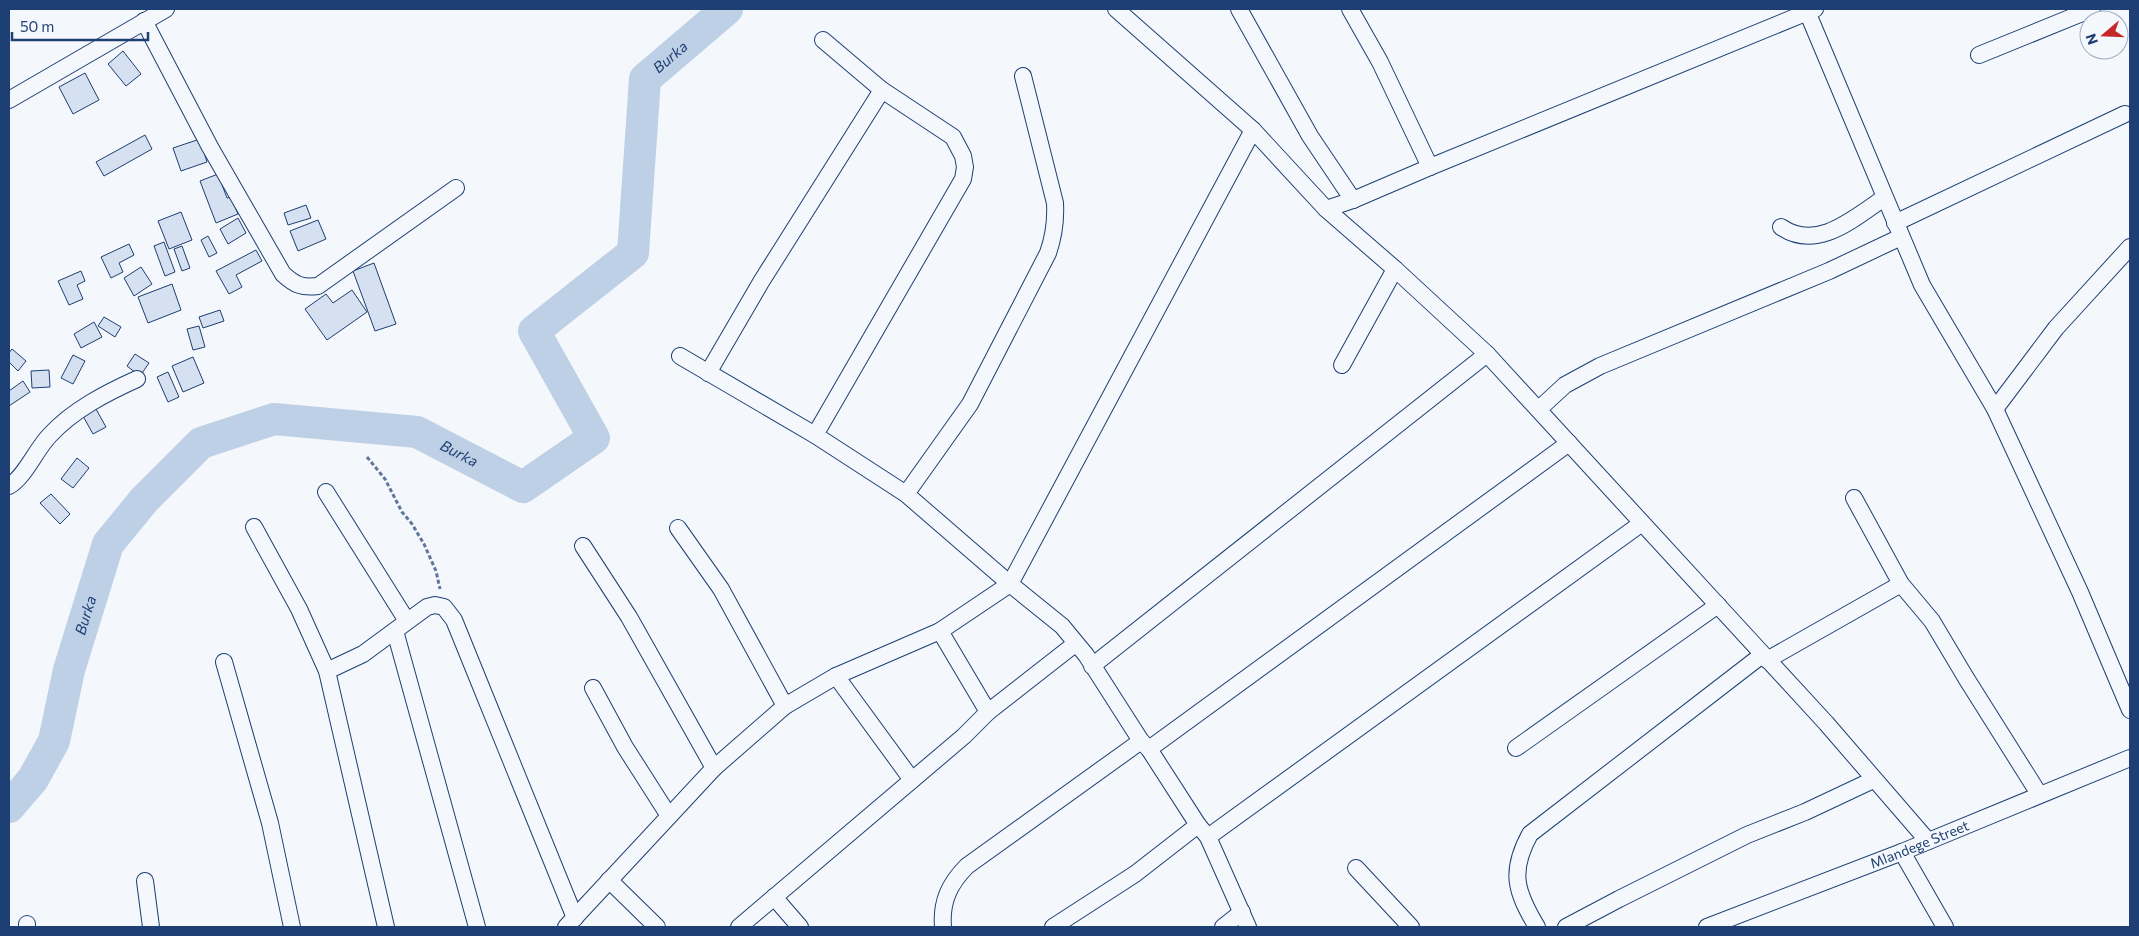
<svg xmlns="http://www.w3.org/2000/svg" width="2139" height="936" viewBox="0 0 2139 936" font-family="Commissioner,sans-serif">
<rect width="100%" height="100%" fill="#f4f7fb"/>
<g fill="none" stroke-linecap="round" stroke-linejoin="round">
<!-- river -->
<path stroke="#bed0e5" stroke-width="32" id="s1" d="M 9,807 L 33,779 L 54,741 L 69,670 L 108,544 L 144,500 L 201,443 L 274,419 L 417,432 L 523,487 L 594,438 L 534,331 L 633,253 L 645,79 L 727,9"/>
</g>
<!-- building -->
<g fill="#d5e0f0" stroke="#1d3f73">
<path d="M 123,51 L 141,74 L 126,86 L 108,64 Z"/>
<path d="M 85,73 L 99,100 L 73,114 L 59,87 Z"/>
<path d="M 145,135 L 152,149 L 104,176 L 96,162 Z"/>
<path d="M 200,139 L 207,162 L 181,171 L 173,148 Z"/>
<path d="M 218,174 L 227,198 L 231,197 L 238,214 L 216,223 L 200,181 Z"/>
<path d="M 306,205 L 311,218 L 288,225 L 284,213 Z"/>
<path d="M 181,212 L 192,240 L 169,249 L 158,221 Z"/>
<path d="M 238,218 L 246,233 L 228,244 L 220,229 Z"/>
<path d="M 318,220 L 326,239 L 298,251 L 290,231 Z"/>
<path d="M 208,236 L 217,253 L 209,257 L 201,240 Z"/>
<path d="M 164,242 L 175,272 L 165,276 L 154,246 Z"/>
<path d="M 129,244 L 134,255 L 119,263 L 123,272 L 111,278 L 101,257 Z"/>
<path d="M 182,246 L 190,268 L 182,271 L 174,249 Z"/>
<path d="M 256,250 L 262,261 L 236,275 L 242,287 L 229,294 L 216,271 Z"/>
<path d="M 374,263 L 396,324 L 375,331 L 353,271 Z"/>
<path d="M 141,267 L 152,284 L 134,296 L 124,278 Z"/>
<path d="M 81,271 L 85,281 L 77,285 L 83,299 L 69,305 L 58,281 Z"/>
<path d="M 172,284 L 181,310 L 148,323 L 138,297 Z"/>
<path d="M 352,290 L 367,312 L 327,340 L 305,309 L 326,294 L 333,303 Z"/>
<path d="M 220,310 L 224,321 L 203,328 L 199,317 Z"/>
<path d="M 104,317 L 121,327 L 115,337 L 98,326 Z"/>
<path d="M 94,322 L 102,337 L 81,348 L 74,334 Z"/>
<path d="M 199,326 L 205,347 L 193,350 L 187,329 Z"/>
<path d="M 12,349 L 26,361 L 18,371 L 9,362 L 9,353 Z"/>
<path d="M 135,354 L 149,363 L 140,376 L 127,366 Z"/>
<path d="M 73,355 L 85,361 L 73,384 L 61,378 Z"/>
<path d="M 193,357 L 204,383 L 183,392 L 172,366 Z"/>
<path d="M 49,370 L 50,387 L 32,388 L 31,371 Z"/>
<path d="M 168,372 L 179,397 L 168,402 L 157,377 Z"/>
<path d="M 23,381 L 30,392 L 9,406 L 9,391 Z"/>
<path d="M 96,409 L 106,427 L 93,434 L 83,416 Z"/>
<path d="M 77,458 L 89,468 L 73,488 L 61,479 Z"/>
<path d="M 51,494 L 70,514 L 60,524 L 40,503 Z"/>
</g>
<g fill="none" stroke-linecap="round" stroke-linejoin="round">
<defs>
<g id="street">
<path d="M 1116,9 L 1253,130 L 1326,209 L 1395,269 L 1487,354 L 1826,723 L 1928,841"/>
<path d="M 1239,9 L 1310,136 L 1353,200"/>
<path d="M 1350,9 L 1380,62 L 1430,167"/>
<path d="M 1806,9 L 1922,285 L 1995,409 L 2080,592 L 2130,710"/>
<path d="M 144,21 L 210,147 L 283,274 C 295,285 302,288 318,286 L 456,188"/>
<path d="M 1979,55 L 2092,9"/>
<path d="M 9,100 L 166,9"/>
<path d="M 1326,209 L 1353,200 L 1430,167 L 1815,9"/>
<path d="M 1895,223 L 2125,114"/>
<path d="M 1781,227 C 1817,252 1854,218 1884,198"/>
<path d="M 680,356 L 815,435 L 906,494 L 1010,584 L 1062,626 L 1086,655 L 1141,741 L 1149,749 L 1198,825 L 1208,837 L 1248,927"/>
<path d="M 1342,365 L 1395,269"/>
<path d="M 708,373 L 761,282 L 882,90"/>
<path d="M 1539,409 L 1565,385 L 1600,366 L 1829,271 L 1901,237"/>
<path d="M 1995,409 L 2056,328 L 2130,247"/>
<path d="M 815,435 L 963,179 L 965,167 L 963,156 L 953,137 L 882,90 L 823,40"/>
<path d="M 9,486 C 25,477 36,449 50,435 C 73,410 106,393 137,379"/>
<path d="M 326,492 L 407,621"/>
<path d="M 906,494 L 970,404 L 1048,253 C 1054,236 1056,221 1055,203 L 1023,76"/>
<path d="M 1854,498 L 1901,584 L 1932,621 L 1966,678 L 2039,794"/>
<path d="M 254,527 L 299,609 L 327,671 L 386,927"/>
<path d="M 678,528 L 721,589 L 785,706"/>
<path d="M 583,546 L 629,617 L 714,768"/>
<path d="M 395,631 L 477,927"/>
<path d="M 940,631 L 988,712"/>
<path d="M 1767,660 L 1901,584"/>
<path d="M 224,662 L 270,823 L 292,927"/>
<path d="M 1092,666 L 1487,354"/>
<path d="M 327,671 L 363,654 L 427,607 L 435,605 L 444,607 L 454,620 L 575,918"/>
<path d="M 836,676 L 912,780"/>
<path d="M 593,688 L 625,747 L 669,816"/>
<path d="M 1516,748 L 1718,605"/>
<path d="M 1149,749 L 1569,443"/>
<path d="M 1208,837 L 1642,523"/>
<path d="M 1902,852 L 1945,927"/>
<path d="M 1356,868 L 1411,927"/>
<path d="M 609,880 L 657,927"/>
<path d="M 145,881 L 151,927"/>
<path d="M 774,897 L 800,927"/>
<path d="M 27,924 L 27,927"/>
<path d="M 566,927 L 714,768 L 785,706 L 836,676 L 940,631 L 1010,584 L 1253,130"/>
<path d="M 739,927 L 964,736 L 988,712 L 1075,644"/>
<path d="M 943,927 C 941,902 949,884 967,866 L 1141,741"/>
<path d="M 1053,927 L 1135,874 L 1198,825"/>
<path d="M 1223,927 L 1242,912"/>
<path d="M 1537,927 C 1516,892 1509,872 1530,834 L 1762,655"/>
<path d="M 1566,927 L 1619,899 L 1747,835 L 1805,812 L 1873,780"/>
<path id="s2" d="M 1707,927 L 1902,852 L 2130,758"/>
</g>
</defs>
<!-- street casing -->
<use href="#street" stroke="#1d3f73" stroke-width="18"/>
<!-- path -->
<path stroke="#5e769c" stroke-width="3" stroke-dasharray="4 2.5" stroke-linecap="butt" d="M 367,457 L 385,479 L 402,512 L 412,524 L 424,544 L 436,571 L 440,589"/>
<!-- street -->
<use href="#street" stroke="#f4f7fb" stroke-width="16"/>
</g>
<g text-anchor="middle" stroke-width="4" stroke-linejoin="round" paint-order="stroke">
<!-- street labels -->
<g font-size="14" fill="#1d3f73" stroke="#f4f7fb">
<text dy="5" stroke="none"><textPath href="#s2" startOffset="228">Mlandege Street</textPath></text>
</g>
<!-- water labels -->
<g font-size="15" font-style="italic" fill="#1d3f73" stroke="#f4f7fb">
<text dy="5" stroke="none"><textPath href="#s1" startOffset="1305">Burka</textPath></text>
<text dy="5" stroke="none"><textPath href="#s1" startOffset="690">Burka</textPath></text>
<text dy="5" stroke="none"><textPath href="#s1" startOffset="210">Burka</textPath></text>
</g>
</g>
<!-- border -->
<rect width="2139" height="936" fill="none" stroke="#1d3f73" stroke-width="20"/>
<!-- north arrow -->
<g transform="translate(2104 35) rotate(251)"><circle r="24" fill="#f4f7fb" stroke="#9eadc5"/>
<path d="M0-4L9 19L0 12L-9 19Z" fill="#c62828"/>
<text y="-8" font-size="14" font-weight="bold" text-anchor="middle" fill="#1d3f73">N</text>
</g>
<!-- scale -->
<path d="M12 32v8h136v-8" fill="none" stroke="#1d3f73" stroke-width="2.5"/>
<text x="20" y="32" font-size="15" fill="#1d3f73" stroke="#f4f7fb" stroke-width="4" paint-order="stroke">50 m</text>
</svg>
